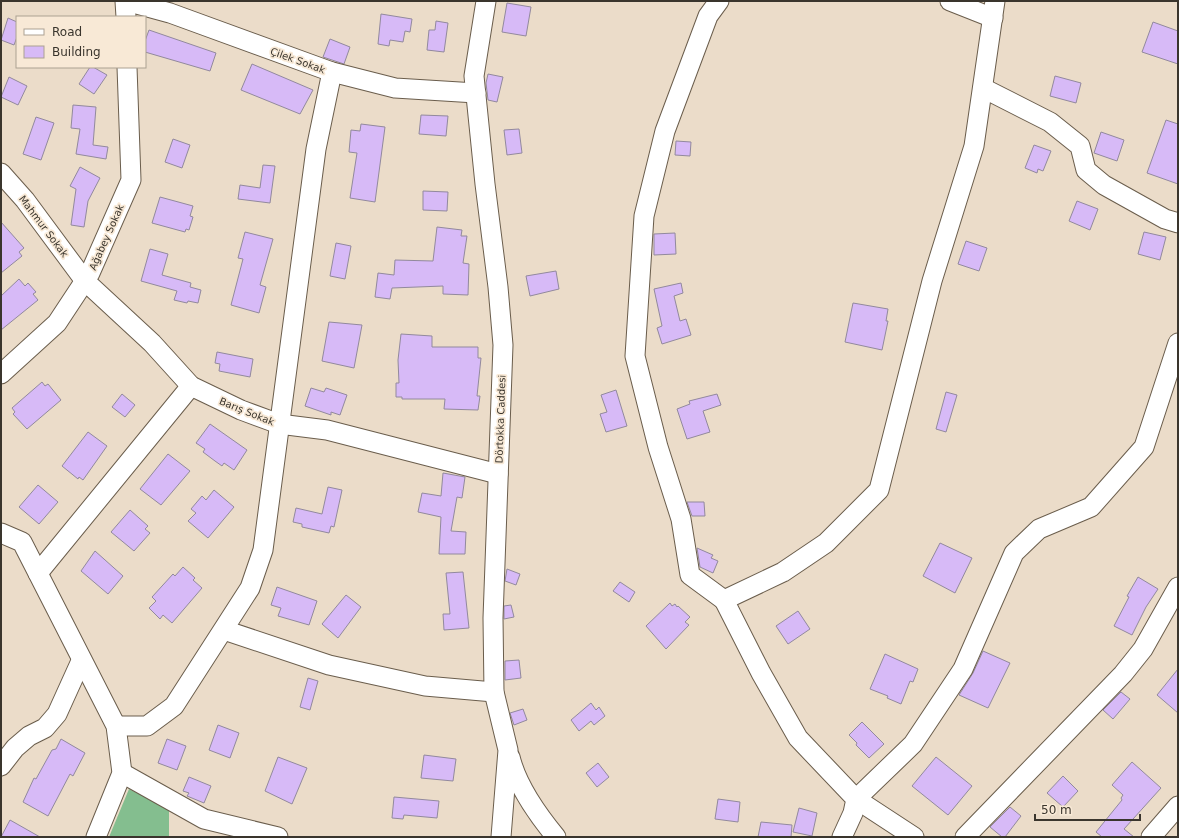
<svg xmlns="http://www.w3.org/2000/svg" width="1179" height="838" viewBox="0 0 1179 838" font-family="'DejaVu Sans',sans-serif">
<rect width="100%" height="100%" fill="#ebdcc9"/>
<!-- green -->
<path fill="#84be8f" d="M 129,789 L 169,809 L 169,837 L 109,837 Z"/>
<!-- building -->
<g fill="#d7baf7" stroke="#92899d">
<path d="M 507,3 L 531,7 L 526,36 L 502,32 Z"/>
<path d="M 381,14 L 412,19 L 410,32 L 405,31 L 403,42 L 390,40 L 389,46 L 378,44 Z"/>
<path d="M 8,18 L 17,22 L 17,37 L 14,45 L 1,40 Z"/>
<path d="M 436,21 L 448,23 L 444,52 L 427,50 L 429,30 L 435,30 Z"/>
<path d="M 1153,22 L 1178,31 L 1178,64 L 1142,52 Z"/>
<path d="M 149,30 L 216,53 L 210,71 L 145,52 L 145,41 Z"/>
<path d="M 330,39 L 350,47 L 344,64 L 323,57 Z"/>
<path d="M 252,64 L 313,90 L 300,114 L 241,90 Z"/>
<path d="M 90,67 L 93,67 L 107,75 L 94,94 L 79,84 Z"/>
<path d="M 488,74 L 503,77 L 497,102 L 488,100 L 486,83 Z"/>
<path d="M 1055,76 L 1081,83 L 1076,103 L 1050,96 Z"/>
<path d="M 9,77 L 27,86 L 18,105 L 1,97 Z"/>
<path d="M 73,105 L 96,107 L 93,145 L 108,147 L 106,159 L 76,154 L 80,129 L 71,128 Z"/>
<path d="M 421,115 L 448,116 L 446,136 L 419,134 Z"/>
<path d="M 36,117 L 54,123 L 41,160 L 23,154 Z"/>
<path d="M 1166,120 L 1178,124 L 1178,184 L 1147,173 Z"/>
<path d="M 361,124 L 385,127 L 375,202 L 350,198 L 357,153 L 349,152 L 351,130 L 360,131 Z"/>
<path d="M 519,129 L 522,153 L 507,155 L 504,130 Z"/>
<path d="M 1101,132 L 1124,140 L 1117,161 L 1094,153 Z"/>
<path d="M 173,139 L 190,145 L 182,168 L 165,162 Z"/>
<path d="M 676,141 L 691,142 L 690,156 L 675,155 Z"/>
<path d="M 1034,145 L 1051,151 L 1043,171 L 1038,169 L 1037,173 L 1025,168 Z"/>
<path d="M 263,165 L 275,166 L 270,203 L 238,199 L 240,185 L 260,188 Z"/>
<path d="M 80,167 L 100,178 L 88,201 L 84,227 L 71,225 L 76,189 L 70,186 Z"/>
<path d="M 423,191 L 448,192 L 447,211 L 423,210 Z"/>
<path d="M 160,197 L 193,206 L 190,216 L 193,217 L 189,230 L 186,229 L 185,232 L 152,223 Z"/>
<path d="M 1077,201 L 1098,209 L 1090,230 L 1069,221 Z"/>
<path d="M 1,222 L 24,248 L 19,252 L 22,256 L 1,273 Z"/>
<path d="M 437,227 L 462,230 L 461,236 L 467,236 L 463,263 L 469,264 L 468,295 L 443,294 L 443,286 L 392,288 L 390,299 L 375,297 L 378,273 L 394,275 L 395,260 L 433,261 Z"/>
<path d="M 245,232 L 273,239 L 260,285 L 266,287 L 259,313 L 231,305 L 243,259 L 238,258 Z"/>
<path d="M 1144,232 L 1166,237 L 1160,260 L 1138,254 Z"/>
<path d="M 675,233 L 676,254 L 654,255 L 654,234 Z"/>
<path d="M 966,241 L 987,248 L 979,271 L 958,264 Z"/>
<path d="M 336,243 L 351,246 L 345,279 L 330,276 Z"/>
<path d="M 150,249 L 168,254 L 162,275 L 191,283 L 190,287 L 201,290 L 198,303 L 188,301 L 187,303 L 174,300 L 177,291 L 141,281 Z"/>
<path d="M 556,271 L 559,289 L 530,296 L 526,276 Z"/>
<path d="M 19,279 L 25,286 L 28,283 L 36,292 L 33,294 L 38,300 L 1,330 L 1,296 Z"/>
<path d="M 681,283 L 683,293 L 674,296 L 680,321 L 686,319 L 691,335 L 662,344 L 657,328 L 662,326 L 654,289 Z"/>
<path d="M 853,303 L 888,309 L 886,321 L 888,321 L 882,350 L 845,342 Z"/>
<path d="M 329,322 L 362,325 L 354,368 L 322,361 Z"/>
<path d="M 401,334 L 432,336 L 432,347 L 478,347 L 478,358 L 481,358 L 477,396 L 480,396 L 478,410 L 444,409 L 445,399 L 402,399 L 402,397 L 396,397 L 396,383 L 399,383 L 398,360 Z"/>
<path d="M 217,352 L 253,359 L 250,377 L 219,371 L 220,364 L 215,363 Z"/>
<path d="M 42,382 L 45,386 L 48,384 L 61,400 L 27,429 L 13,414 L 15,412 L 12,408 Z"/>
<path d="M 311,388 L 324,392 L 326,388 L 347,395 L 340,415 L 331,412 L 331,415 L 305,406 Z"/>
<path d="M 616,390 L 627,426 L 606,432 L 600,414 L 607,412 L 601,395 Z"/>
<path d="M 946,392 L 957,395 L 946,432 L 936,429 Z"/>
<path d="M 122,394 L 135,405 L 125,417 L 112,407 Z"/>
<path d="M 717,394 L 721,405 L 703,411 L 710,432 L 687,439 L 677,409 L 690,404 L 689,401 Z"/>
<path d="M 210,424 L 247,450 L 234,470 L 224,463 L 222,466 L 215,461 L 203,452 L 205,449 L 196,443 Z"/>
<path d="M 88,432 L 107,446 L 83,480 L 79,477 L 78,479 L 62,466 Z"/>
<path d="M 168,454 L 190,471 L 161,505 L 140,489 Z"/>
<path d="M 443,473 L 465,477 L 462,498 L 457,497 L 451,531 L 466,532 L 465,554 L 439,554 L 441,517 L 418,512 L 422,493 L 441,496 Z"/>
<path d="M 38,485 L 58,502 L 39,524 L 19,507 Z"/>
<path d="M 328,487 L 342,490 L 334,527 L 331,526 L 329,533 L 302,527 L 302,524 L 293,522 L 296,508 L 322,514 Z"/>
<path d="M 214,490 L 234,507 L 208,538 L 188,521 L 196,513 L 191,509 L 202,496 L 206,500 Z"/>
<path d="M 687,502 L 704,502 L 705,516 L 692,516 Z"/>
<path d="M 130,510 L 148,526 L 145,529 L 150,533 L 134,551 L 111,532 Z"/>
<path d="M 940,543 L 972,558 L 955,593 L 923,576 Z"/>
<path d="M 697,548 L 713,555 L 711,558 L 718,561 L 713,573 L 700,567 Z"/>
<path d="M 95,551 L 123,576 L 108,594 L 81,571 Z"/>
<path d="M 183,567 L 195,578 L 193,580 L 202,588 L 172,623 L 163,615 L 160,619 L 149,608 L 156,601 L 152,597 L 173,574 L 175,576 Z"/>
<path d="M 507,569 L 520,574 L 516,585 L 505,581 Z"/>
<path d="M 463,572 L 469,628 L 444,630 L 443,614 L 450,614 L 446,573 Z"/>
<path d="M 1138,577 L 1158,589 L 1146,607 L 1132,635 L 1114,626 L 1129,597 L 1127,596 Z"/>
<path d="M 620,582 L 635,592 L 629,602 L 613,591 Z"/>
<path d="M 277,587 L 317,601 L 309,625 L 278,616 L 281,608 L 271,605 Z"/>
<path d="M 346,595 L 361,607 L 338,638 L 322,624 Z"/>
<path d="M 670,603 L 672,606 L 675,604 L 677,607 L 678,606 L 690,617 L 685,622 L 689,625 L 666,649 L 646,626 Z"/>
<path d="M 511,605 L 514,617 L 504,619 L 504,606 Z"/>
<path d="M 798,611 L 810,629 L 788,644 L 776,626 Z"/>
<path d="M 983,651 L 1010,663 L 988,708 L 959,695 L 973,673 Z"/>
<path d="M 885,654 L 918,669 L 913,682 L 910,681 L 901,704 L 887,698 L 888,696 L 870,689 Z"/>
<path d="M 519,660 L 521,678 L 505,680 L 505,661 Z"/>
<path d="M 1178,669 L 1178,713 L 1157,695 Z"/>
<path d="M 308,678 L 318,681 L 310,710 L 300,707 Z"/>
<path d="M 1121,692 L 1130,699 L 1113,719 L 1103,710 Z"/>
<path d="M 591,703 L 596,710 L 599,707 L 605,716 L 594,725 L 591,721 L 579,731 L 571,720 Z"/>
<path d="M 523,709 L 527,720 L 514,725 L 510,713 Z"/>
<path d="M 862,722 L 884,744 L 869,758 L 856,745 L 857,743 L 849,735 Z"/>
<path d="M 218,725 L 239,733 L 230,758 L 209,750 Z"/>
<path d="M 61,739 L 85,753 L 73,776 L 70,774 L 48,816 L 23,802 L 34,778 L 36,779 L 52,750 L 56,749 Z"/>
<path d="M 167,739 L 186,746 L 177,770 L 158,763 Z"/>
<path d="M 424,755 L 456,759 L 453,781 L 421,778 Z"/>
<path d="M 278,757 L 307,768 L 292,804 L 265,791 Z"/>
<path d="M 936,757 L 972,786 L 948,815 L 912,786 Z"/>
<path d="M 1132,762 L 1161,788 L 1124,829 L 1134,837 L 1102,837 L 1096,832 L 1122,800 L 1121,798 L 1123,795 L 1112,785 Z"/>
<path d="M 598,763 L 609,777 L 597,787 L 586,773 Z"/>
<path d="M 1063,776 L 1078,791 L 1063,807 L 1047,793 Z"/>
<path d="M 189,777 L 211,786 L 204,803 L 187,796 L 189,793 L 183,791 Z"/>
<path d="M 394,797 L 439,801 L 437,818 L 404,815 L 403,819 L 392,818 Z"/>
<path d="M 718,799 L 740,802 L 738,822 L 715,819 Z"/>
<path d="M 1010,807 L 1021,816 L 1005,837 L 1002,837 L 990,827 Z"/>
<path d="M 799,808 L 817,813 L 812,836 L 793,832 Z"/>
<path d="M 10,820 L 40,837 L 1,837 Z"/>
<path d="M 761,822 L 792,825 L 791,837 L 758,837 Z"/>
</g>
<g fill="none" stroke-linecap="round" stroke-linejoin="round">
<defs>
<g id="minor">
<path d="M 125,1 L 126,17"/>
<path d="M 126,1 L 170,13 L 332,72 L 395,88 L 476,93"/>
<path d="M 486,1 L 474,76 L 485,184 L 498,287 L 503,345 L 493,618 L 494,692 L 508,750 L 501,837"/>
<path d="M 719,1 L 708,16 L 665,131 L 644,216 L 635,356 L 658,447 L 681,519 L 690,575 L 724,600"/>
<path d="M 950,1 L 993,18"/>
<path d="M 983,88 L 1050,122 L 1080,146 L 1086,170 L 1104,185 L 1165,219 L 1178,223"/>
<path d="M 1,173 L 25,200 L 85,281 L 152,343 L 191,386 L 241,410 L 279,424 L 327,430 L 498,474"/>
<path d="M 1,374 L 57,323 L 90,273 L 131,180 L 127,67"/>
<path d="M 1,533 L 22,542 L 116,726 L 122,773 L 96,837"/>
<path d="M 38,573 L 191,386"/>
<path d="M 224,630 L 329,665 L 425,686 L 494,692"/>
<path d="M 116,726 L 147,726 L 174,706 L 250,588 L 263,550 L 316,149 L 332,72"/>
<path d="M 510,757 C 517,786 537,814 556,837"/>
<path d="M 1,766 L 15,748 L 29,736 L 45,728 L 57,714 L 81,661"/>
<path d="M 122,773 L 204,819 L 278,837"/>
<path d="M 842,837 L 853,813 L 856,799 L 798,738 L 761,673 L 724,600 L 783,572 L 826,543 L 879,490 L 932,281 L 974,146 L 995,1"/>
<path d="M 914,837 L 856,799 L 913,744 L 963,669 L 1014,553 L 1039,529 L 1091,507 L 1144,447 L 1178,343"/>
<path d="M 965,837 L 1123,674 L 1143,649 L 1178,587"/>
<path d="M 1151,837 L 1178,806"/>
</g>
</defs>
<!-- minor casing -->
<use href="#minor" stroke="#6a5d4c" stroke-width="21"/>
<!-- minor -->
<use href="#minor" stroke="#fff" stroke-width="19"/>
</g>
<g text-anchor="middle" stroke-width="3.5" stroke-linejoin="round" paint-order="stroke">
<!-- street labels -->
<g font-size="10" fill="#3a352d" stroke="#f8e9d6">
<text transform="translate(298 60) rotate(20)" y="4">Çilek Sokak</text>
<text transform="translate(44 226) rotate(53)" y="4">Mahmur Sokak</text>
<text transform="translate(106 237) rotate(-66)" y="4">Ağabey Sokak</text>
<text transform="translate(247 411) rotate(22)" y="4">Barış Sokak</text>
<text transform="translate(500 419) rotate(-88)" y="4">Dörtokka Caddesi</text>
</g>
</g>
<!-- border -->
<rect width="1179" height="838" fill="none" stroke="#3a352d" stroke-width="4"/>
<!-- legend -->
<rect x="16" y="16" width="130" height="52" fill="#f8e9d6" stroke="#aca192"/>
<rect x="24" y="29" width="20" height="6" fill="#ffffff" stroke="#aca192"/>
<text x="52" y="36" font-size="12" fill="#3a352d">Road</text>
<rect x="24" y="46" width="20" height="12" fill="#d7baf7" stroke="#aca192"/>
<text x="52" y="56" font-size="12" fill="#3a352d">Building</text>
<!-- scale -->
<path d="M1035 814v6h105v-6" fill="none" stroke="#3a352d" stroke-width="2"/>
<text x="1041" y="814" font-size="12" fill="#3a352d" stroke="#f8e9d6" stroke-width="3" paint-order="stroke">50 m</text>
</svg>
